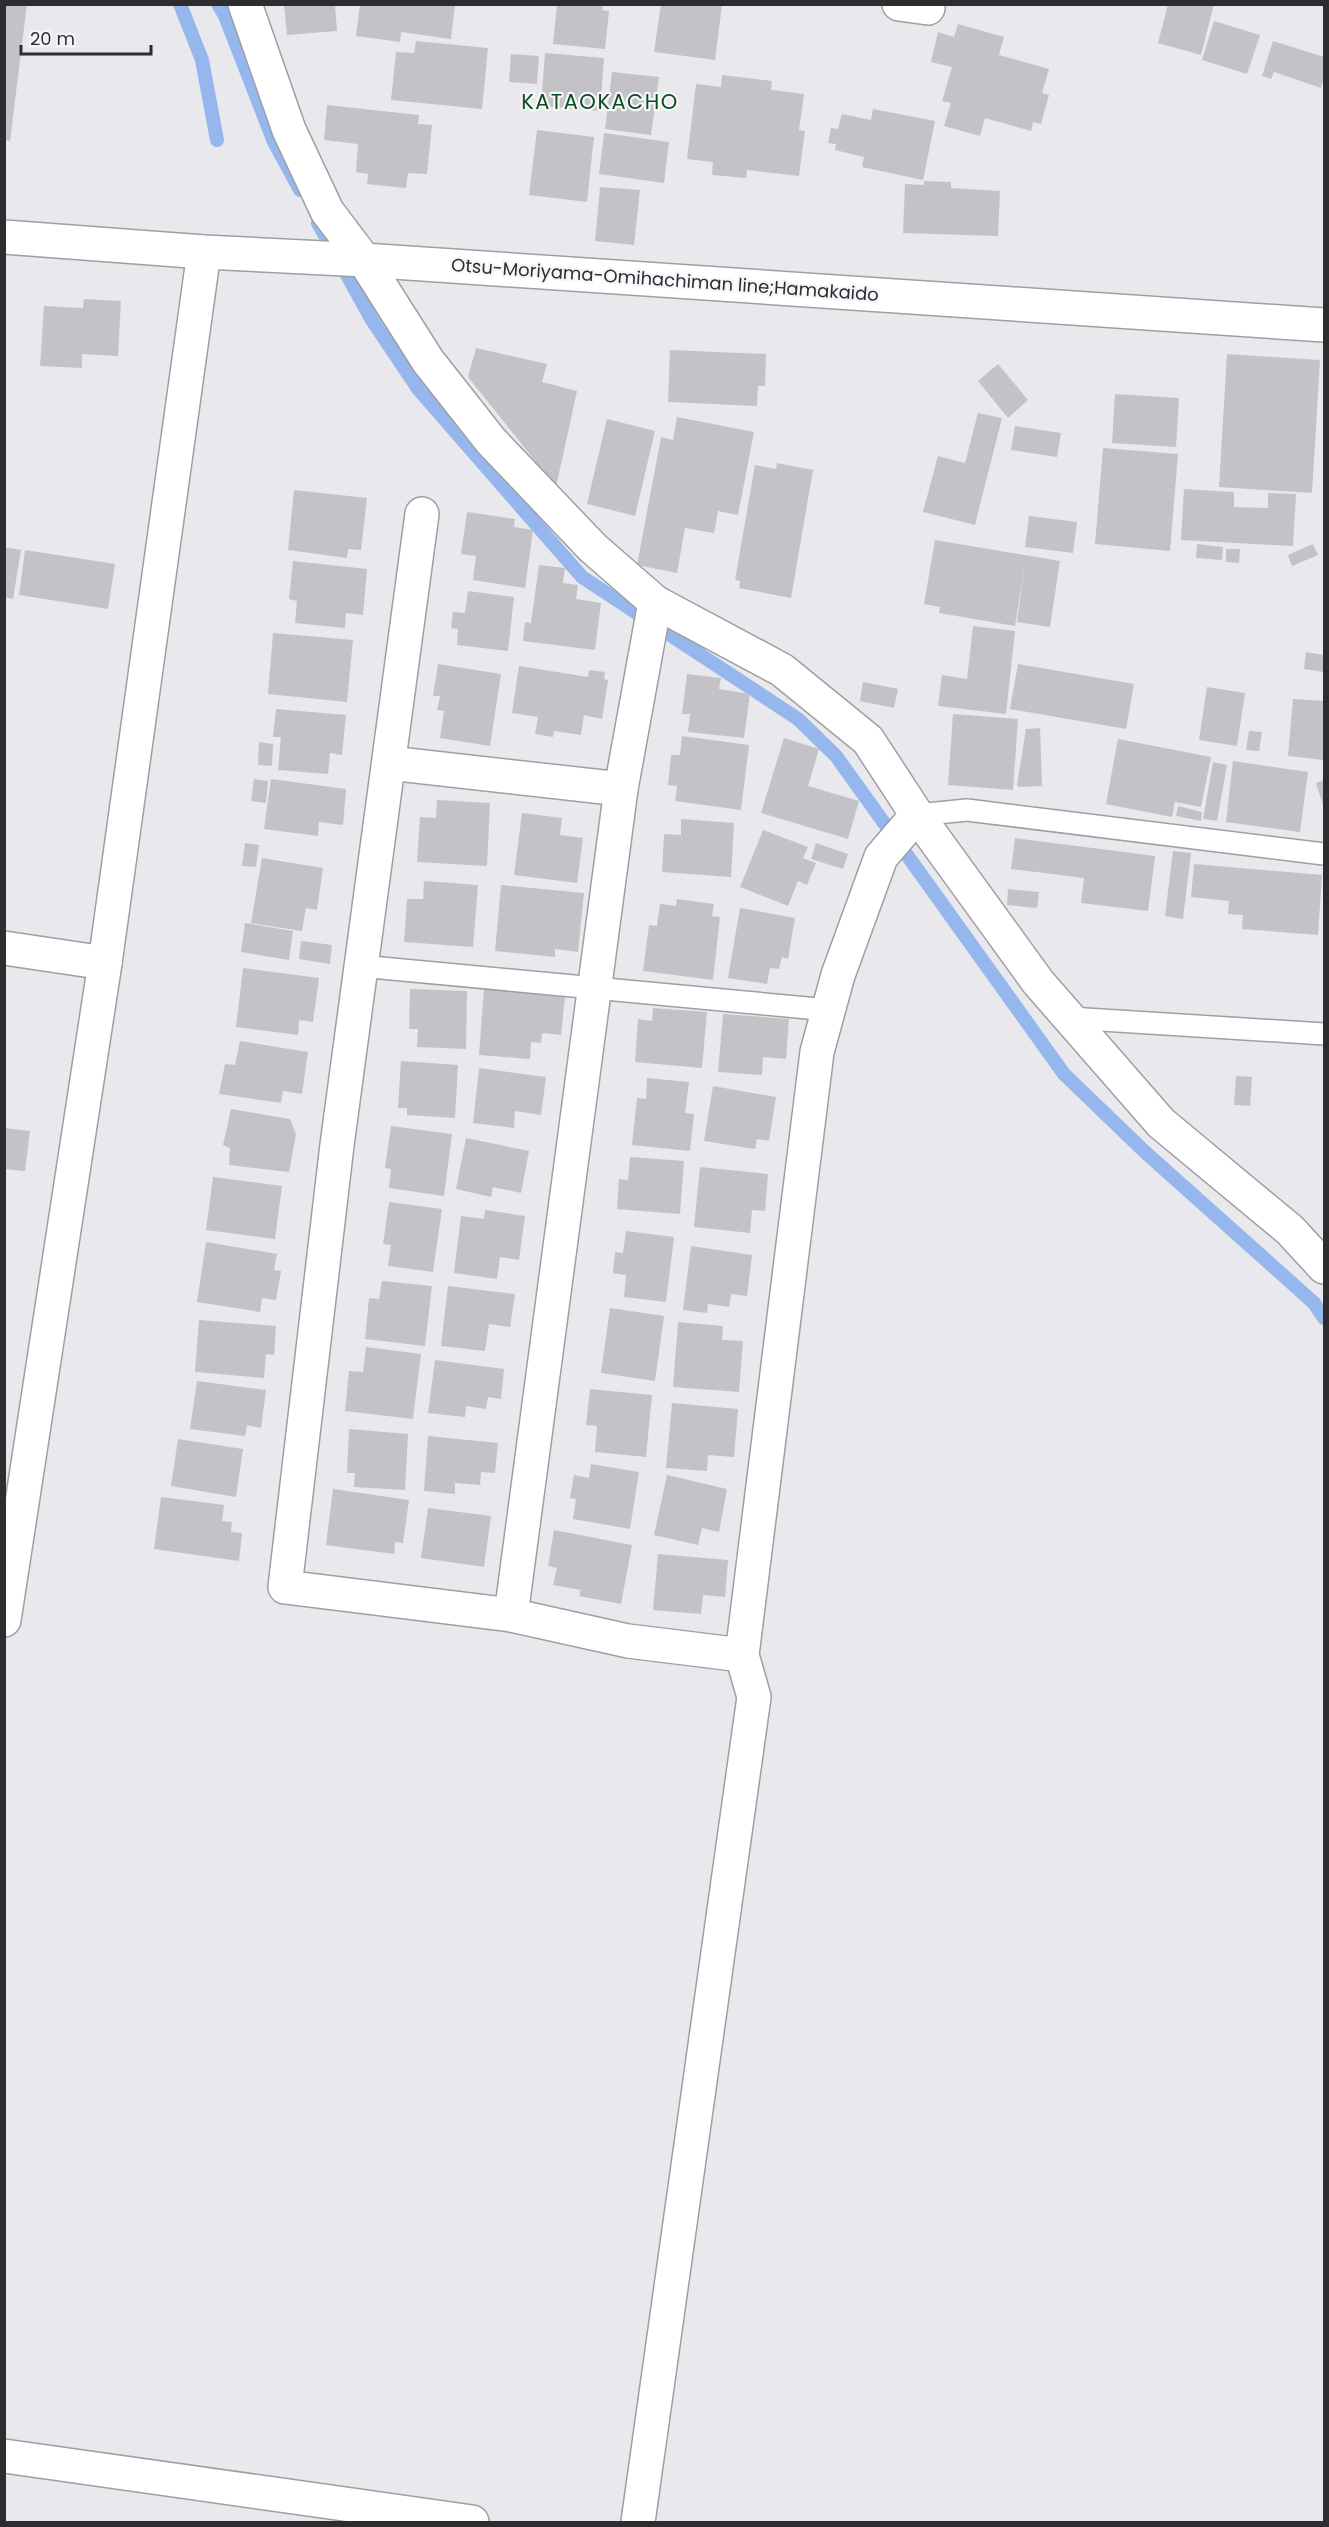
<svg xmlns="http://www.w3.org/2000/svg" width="1329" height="2527" viewBox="0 0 1329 2527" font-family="Poppins,sans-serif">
<rect width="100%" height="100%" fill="#e8e8ed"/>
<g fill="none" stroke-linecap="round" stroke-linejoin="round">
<!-- stream -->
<g stroke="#95b7ed" stroke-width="14">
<path d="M 180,4 L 202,60 L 217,140"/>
<path d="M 218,4 L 225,16 L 274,142 L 300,190"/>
<path d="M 318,223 L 372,320 L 419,390 L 582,577 L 798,719 L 836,756 L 1064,1074 L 1145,1152 L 1314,1303 L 1324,1318"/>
</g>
</g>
<!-- building -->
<g fill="#c3c3c7">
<path d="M 4,4 L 27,4 L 10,141 L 4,140 Z"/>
<path d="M 284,4 L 335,4 L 337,31 L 287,35 Z"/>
<path d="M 360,4 L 455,4 L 451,39 L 401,32 L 400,42 L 356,36 Z"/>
<path d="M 557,4 L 603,4 L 602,10 L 609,11 L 605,49 L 553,44 Z"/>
<path d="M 661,4 L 722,5 L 715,60 L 654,52 Z"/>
<path d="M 1168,4 L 1214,4 L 1201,55 L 1158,43 Z"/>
<path d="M 1214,21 L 1260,35 L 1247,74 L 1202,60 Z"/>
<path d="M 958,24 L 1004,37 L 999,55 L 1049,69 L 1042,93 L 1049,95 L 1041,124 L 1033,122 L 1031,131 L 985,118 L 980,136 L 944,126 L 951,103 L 942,101 L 952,67 L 931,62 L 938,32 L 954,37 Z"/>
<path d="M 416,41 L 488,48 L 482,109 L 391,100 L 396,52 L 414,53 Z"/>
<path d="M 1273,41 L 1324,57 L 1324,77 L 1321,88 L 1274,72 L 1271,79 L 1262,76 Z"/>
<path d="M 545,53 L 604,58 L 600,111 L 541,106 Z"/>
<path d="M 511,54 L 539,56 L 537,84 L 509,82 Z"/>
<path d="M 612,72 L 659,77 L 651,135 L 605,129 Z"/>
<path d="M 722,75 L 772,81 L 771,90 L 804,94 L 799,130 L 805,131 L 799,176 L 747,170 L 746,178 L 712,175 L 713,162 L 687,159 L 696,84 L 721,87 Z"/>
<path d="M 327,105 L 419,115 L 418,124 L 432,125 L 427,174 L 408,173 L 406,188 L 367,184 L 368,174 L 356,172 L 358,144 L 324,140 Z"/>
<path d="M 873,109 L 935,121 L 923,180 L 862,167 L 864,157 L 835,150 L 836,144 L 828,143 L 831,128 L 838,129 L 842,114 L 871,120 Z"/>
<path d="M 537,130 L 594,137 L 587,202 L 529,195 Z"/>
<path d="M 604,133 L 669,142 L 664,183 L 599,174 Z"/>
<path d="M 924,181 L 951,182 L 951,188 L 1000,191 L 998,236 L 903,233 L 905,184 L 924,185 Z"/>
<path d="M 600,187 L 640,190 L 634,245 L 595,241 Z"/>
<path d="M 84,299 L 121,301 L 118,356 L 82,354 L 82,368 L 40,366 L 44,306 L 83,308 Z"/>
<path d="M 476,348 L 547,364 L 542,382 L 577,391 L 556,487 L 468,377 Z"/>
<path d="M 670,350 L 766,354 L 765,386 L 758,386 L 757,406 L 668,402 Z"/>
<path d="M 1227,354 L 1320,360 L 1312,493 L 1219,487 Z"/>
<path d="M 998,364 L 1028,400 L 1008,418 L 978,381 Z"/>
<path d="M 1115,394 L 1179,398 L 1176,447 L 1112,443 Z"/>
<path d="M 978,413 L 1002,418 L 975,525 L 923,512 L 938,456 L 965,463 Z"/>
<path d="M 677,417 L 754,432 L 738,515 L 718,511 L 714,533 L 685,528 L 677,573 L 637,565 L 661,437 L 673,440 Z"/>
<path d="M 607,419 L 655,431 L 635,516 L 587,504 Z"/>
<path d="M 1015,426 L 1061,433 L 1057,457 L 1011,450 Z"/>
<path d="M 1103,448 L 1178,454 L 1170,551 L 1095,544 Z"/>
<path d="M 777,463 L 813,470 L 791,598 L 739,588 L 740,581 L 735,580 L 755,465 L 776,469 Z"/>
<path d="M 1184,489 L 1234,492 L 1234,507 L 1268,508 L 1268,493 L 1296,494 L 1293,546 L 1181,540 Z"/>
<path d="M 294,490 L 367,498 L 361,550 L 348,549 L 347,558 L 288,550 Z"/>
<path d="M 467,512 L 515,519 L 514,527 L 533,530 L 525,588 L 473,580 L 476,556 L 461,554 Z"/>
<path d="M 1029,516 L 1077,522 L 1073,553 L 1025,547 Z"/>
<path d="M 935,540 L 1060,561 L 1050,627 L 1017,622 L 1025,564 L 1015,626 L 939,613 L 940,607 L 924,604 Z"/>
<path d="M 1197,544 L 1223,547 L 1222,560 L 1196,558 Z"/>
<path d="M 1313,544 L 1318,555 L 1292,566 L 1288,555 Z"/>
<path d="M 4,547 L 21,550 L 13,599 L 4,597 Z"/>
<path d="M 1226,549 L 1240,549 L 1239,563 L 1226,562 Z"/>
<path d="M 25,550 L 115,564 L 108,609 L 19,595 Z"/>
<path d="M 293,561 L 367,569 L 363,615 L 346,613 L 345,628 L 295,623 L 297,601 L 289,599 Z"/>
<path d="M 539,565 L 565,568 L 563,583 L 578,585 L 576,599 L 601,603 L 595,650 L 523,641 L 525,622 L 531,623 Z"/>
<path d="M 468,591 L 514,597 L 508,651 L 457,645 L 458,629 L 451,628 L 453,612 L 465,613 Z"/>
<path d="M 973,626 L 1015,631 L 1006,714 L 938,706 L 942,675 L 967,679 Z"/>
<path d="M 273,633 L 353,640 L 347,702 L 268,694 Z"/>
<path d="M 1306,652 L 1324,655 L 1324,672 L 1304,669 Z"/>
<path d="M 438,664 L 501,674 L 490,746 L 440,738 L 444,711 L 437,710 L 440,696 L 433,696 Z"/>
<path d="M 1018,664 L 1134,684 L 1126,729 L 1010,709 Z"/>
<path d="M 519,666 L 588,677 L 589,670 L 605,672 L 604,679 L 608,680 L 602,719 L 584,715 L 581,735 L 554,731 L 553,737 L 535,734 L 538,717 L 512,713 Z"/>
<path d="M 687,674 L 721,678 L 719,689 L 750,694 L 744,738 L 688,732 L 690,714 L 682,714 Z"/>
<path d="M 863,682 L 898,689 L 894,708 L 860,701 Z"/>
<path d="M 1207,687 L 1245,693 L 1237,746 L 1199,740 Z"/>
<path d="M 1293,699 L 1324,701 L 1324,760 L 1288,756 Z"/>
<path d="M 276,709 L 346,715 L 342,755 L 330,753 L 328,774 L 278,770 L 281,737 L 273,737 Z"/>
<path d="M 953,714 L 1018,719 L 1013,790 L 948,785 Z"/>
<path d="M 1040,728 L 1042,786 L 1019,787 L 1017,785 L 1026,729 Z"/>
<path d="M 1249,731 L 1262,732 L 1259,751 L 1246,750 Z"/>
<path d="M 682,736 L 749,745 L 741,810 L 675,801 L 677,786 L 668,785 L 671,755 L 680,755 Z"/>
<path d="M 784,738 L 819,749 L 808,786 L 859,801 L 848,839 L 761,813 Z"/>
<path d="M 1118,739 L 1211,757 L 1201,807 L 1175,802 L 1172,817 L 1106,804 Z"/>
<path d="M 259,742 L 273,744 L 272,766 L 258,765 Z"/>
<path d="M 1233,761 L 1308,772 L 1300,832 L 1226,822 Z"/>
<path d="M 1213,762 L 1227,765 L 1217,821 L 1203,819 Z"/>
<path d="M 254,779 L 268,781 L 266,803 L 251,801 Z"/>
<path d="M 271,779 L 346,789 L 343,825 L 319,822 L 318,836 L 264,829 Z"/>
<path d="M 1324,780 L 1324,808 L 1316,783 Z"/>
<path d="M 437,800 L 490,803 L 487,866 L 417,862 L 420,817 L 436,818 Z"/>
<path d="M 1178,806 L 1202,812 L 1201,821 L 1176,816 Z"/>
<path d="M 522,813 L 562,818 L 560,835 L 583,838 L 577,883 L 514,875 Z"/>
<path d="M 681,819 L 734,823 L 731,877 L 662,872 L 664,834 L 681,835 Z"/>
<path d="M 763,830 L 808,847 L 803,858 L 816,863 L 807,885 L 798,881 L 788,906 L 740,887 Z"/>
<path d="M 1015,838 L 1155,856 L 1148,911 L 1081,903 L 1084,878 L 1011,869 Z"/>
<path d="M 245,843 L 259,845 L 256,867 L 242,866 Z"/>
<path d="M 816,843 L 848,854 L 843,869 L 811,859 Z"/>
<path d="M 1173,851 L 1191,853 L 1183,919 L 1165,916 Z"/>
<path d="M 262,858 L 323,868 L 317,910 L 306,908 L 302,931 L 251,923 Z"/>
<path d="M 1194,864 L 1322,875 L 1318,935 L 1242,929 L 1243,915 L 1228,914 L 1229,901 L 1191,897 Z"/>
<path d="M 424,881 L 478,885 L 473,947 L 404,942 L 407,899 L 423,899 Z"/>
<path d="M 501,885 L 584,893 L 578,952 L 555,949 L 555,957 L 495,951 Z"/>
<path d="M 1008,889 L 1039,892 L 1037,908 L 1007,905 Z"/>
<path d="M 677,899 L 714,904 L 712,916 L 720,917 L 713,980 L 643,971 L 649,925 L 657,926 L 660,904 L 676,906 Z"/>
<path d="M 740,908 L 795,918 L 788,959 L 782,957 L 779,969 L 770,968 L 767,984 L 728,978 Z"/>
<path d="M 245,923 L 293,931 L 289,960 L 241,952 Z"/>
<path d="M 301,941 L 332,945 L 330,964 L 299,959 Z"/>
<path d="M 243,968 L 319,978 L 313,1022 L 299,1020 L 298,1035 L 236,1027 Z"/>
<path d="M 484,988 L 565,996 L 561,1035 L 542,1033 L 541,1043 L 531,1042 L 530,1059 L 479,1055 Z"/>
<path d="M 410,989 L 467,991 L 466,1049 L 417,1047 L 418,1029 L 409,1029 Z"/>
<path d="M 653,1008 L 707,1012 L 702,1068 L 635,1062 L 638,1019 L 652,1021 Z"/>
<path d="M 723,1014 L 789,1019 L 786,1059 L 763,1057 L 762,1075 L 718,1072 Z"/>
<path d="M 240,1041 L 308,1052 L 302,1094 L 283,1091 L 281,1103 L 219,1094 L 225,1064 L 235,1065 Z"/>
<path d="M 401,1061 L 458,1065 L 455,1118 L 407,1115 L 407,1108 L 398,1108 Z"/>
<path d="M 479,1068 L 546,1077 L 541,1115 L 515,1111 L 514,1128 L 473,1123 Z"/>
<path d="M 1236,1076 L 1252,1077 L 1250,1106 L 1234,1105 Z"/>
<path d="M 647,1078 L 689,1082 L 685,1113 L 694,1114 L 690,1151 L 632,1145 L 637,1098 L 646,1099 Z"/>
<path d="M 713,1086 L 776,1097 L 769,1141 L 757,1139 L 755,1149 L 704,1141 Z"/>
<path d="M 231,1109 L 290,1119 L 296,1134 L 289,1172 L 229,1165 L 230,1148 L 223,1145 Z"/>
<path d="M 391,1126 L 452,1134 L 444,1196 L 389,1188 L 391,1169 L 385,1168 Z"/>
<path d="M 4,1128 L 30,1131 L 25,1171 L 4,1169 Z"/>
<path d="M 466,1138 L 529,1151 L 521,1193 L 493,1187 L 491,1197 L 456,1189 Z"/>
<path d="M 630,1157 L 684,1161 L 680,1214 L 617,1209 L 619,1179 L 628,1180 Z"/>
<path d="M 700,1167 L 768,1174 L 765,1211 L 752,1210 L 750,1233 L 694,1227 Z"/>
<path d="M 213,1177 L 282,1186 L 275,1239 L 206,1230 Z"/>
<path d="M 389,1202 L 442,1209 L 433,1272 L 388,1266 L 391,1245 L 383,1244 Z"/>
<path d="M 485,1210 L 525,1216 L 519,1260 L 500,1257 L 497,1279 L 454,1273 L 461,1216 L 484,1219 Z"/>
<path d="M 626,1231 L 674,1237 L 666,1302 L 624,1297 L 626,1275 L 613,1273 L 615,1252 L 623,1253 Z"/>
<path d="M 206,1242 L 277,1254 L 274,1270 L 281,1271 L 276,1300 L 262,1298 L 260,1312 L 197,1302 Z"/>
<path d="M 691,1246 L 752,1255 L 747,1296 L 731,1294 L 729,1307 L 708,1304 L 707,1313 L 683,1310 Z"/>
<path d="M 382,1281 L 432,1286 L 425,1346 L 365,1339 L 369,1298 L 379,1299 Z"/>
<path d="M 448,1286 L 515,1294 L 510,1327 L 489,1324 L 485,1351 L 441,1346 Z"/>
<path d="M 610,1308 L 664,1316 L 655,1381 L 601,1373 Z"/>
<path d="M 199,1320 L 276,1326 L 274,1355 L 266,1354 L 264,1378 L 195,1372 Z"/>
<path d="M 678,1322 L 723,1326 L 722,1340 L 743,1341 L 739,1392 L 673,1387 Z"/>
<path d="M 366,1347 L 421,1354 L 413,1419 L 345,1411 L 349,1371 L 363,1372 Z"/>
<path d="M 435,1360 L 504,1369 L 501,1399 L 488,1397 L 486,1409 L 466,1406 L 465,1417 L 428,1413 Z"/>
<path d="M 197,1381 L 266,1390 L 261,1428 L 247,1425 L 245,1436 L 190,1429 Z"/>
<path d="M 590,1389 L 652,1395 L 646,1457 L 595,1452 L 597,1426 L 586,1425 Z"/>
<path d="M 672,1403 L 738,1409 L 734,1457 L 708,1455 L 707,1471 L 666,1468 Z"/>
<path d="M 349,1429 L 408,1434 L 405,1490 L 354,1487 L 355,1473 L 347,1473 Z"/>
<path d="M 428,1436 L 498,1443 L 495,1473 L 481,1472 L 480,1485 L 455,1483 L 455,1494 L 424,1491 Z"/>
<path d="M 178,1439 L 243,1449 L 236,1497 L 171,1486 Z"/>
<path d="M 591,1464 L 639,1472 L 630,1529 L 573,1519 L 576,1499 L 570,1498 L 574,1475 L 589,1478 Z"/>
<path d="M 667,1475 L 727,1489 L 719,1532 L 702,1528 L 698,1545 L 654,1535 Z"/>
<path d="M 333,1489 L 409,1500 L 403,1543 L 395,1542 L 394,1554 L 326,1545 Z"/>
<path d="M 161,1497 L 224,1505 L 222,1521 L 232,1522 L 231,1532 L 242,1533 L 239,1561 L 154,1549 Z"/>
<path d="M 428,1508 L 491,1516 L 484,1567 L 421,1558 Z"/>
<path d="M 554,1530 L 632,1545 L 621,1604 L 579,1596 L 581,1590 L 553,1585 L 557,1568 L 548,1566 Z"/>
<path d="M 658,1554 L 728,1560 L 725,1597 L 703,1595 L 701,1614 L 653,1610 Z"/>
</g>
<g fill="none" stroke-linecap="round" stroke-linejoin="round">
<defs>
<g id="lane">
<path d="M 917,815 L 967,810 L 1324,854"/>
<path d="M 360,966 L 829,1010"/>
<path d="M 1070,1018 L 1324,1034"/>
</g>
<g id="street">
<path d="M 245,4 L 289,130 L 327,211 L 364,260 L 428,361 L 491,441 L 593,548 L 655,602 L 782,670 L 868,740 L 917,815 L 1038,982 L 1161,1123 L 1290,1230 L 1324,1267"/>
<path d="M 899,4 L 928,8"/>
<path d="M 422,514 L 337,1145 L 285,1587 L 511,1615 L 628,1641 L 742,1655"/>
<path d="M 389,763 L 621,789"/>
<path d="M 4,948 L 105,963"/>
<path d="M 511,1615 L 621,789 L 655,602"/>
<path d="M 4,1620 L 105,963 L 204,252"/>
<path d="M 4,2456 L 472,2522"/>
<path d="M 638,2522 L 754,1697 L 742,1655 L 817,1052 L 838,975 L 881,857 L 917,815"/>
</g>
<path id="primary" d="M 4,237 L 204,252 L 364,260 L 1324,325"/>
</defs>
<!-- lane casing -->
<use href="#lane" stroke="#9f9fa3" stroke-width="24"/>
<!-- street casing -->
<use href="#street" stroke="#9f9fa3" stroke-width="36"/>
<!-- primary casing -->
<use href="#primary" stroke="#9f9fa3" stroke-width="36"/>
<!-- lane -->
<use href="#lane" stroke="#fff" stroke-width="21"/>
<!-- street -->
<use href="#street" stroke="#fff" stroke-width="33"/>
<!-- primary -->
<use href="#primary" stroke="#fff" stroke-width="33"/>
</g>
<g text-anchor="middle" stroke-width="4.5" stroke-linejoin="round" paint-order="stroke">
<!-- street labels -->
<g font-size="18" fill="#2d2d2f" stroke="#f6f5fa">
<text transform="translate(665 280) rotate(4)" y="6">Otsu-Moriyama-Omihachiman line;Hamakaido</text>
</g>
<!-- quarter labels -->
<g font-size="21" letter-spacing="1.5" fill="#0c4c1c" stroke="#f6f5fa">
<text x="600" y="109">KATAOKACHO</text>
</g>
</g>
<!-- border -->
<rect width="1329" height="2527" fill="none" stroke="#2d2d2f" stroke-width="12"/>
<!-- scale -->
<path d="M21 45v9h130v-9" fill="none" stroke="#2d2d2f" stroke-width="3"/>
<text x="30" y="45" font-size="18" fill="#2d2d2f" stroke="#f6f5fa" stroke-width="4.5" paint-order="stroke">20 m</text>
</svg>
